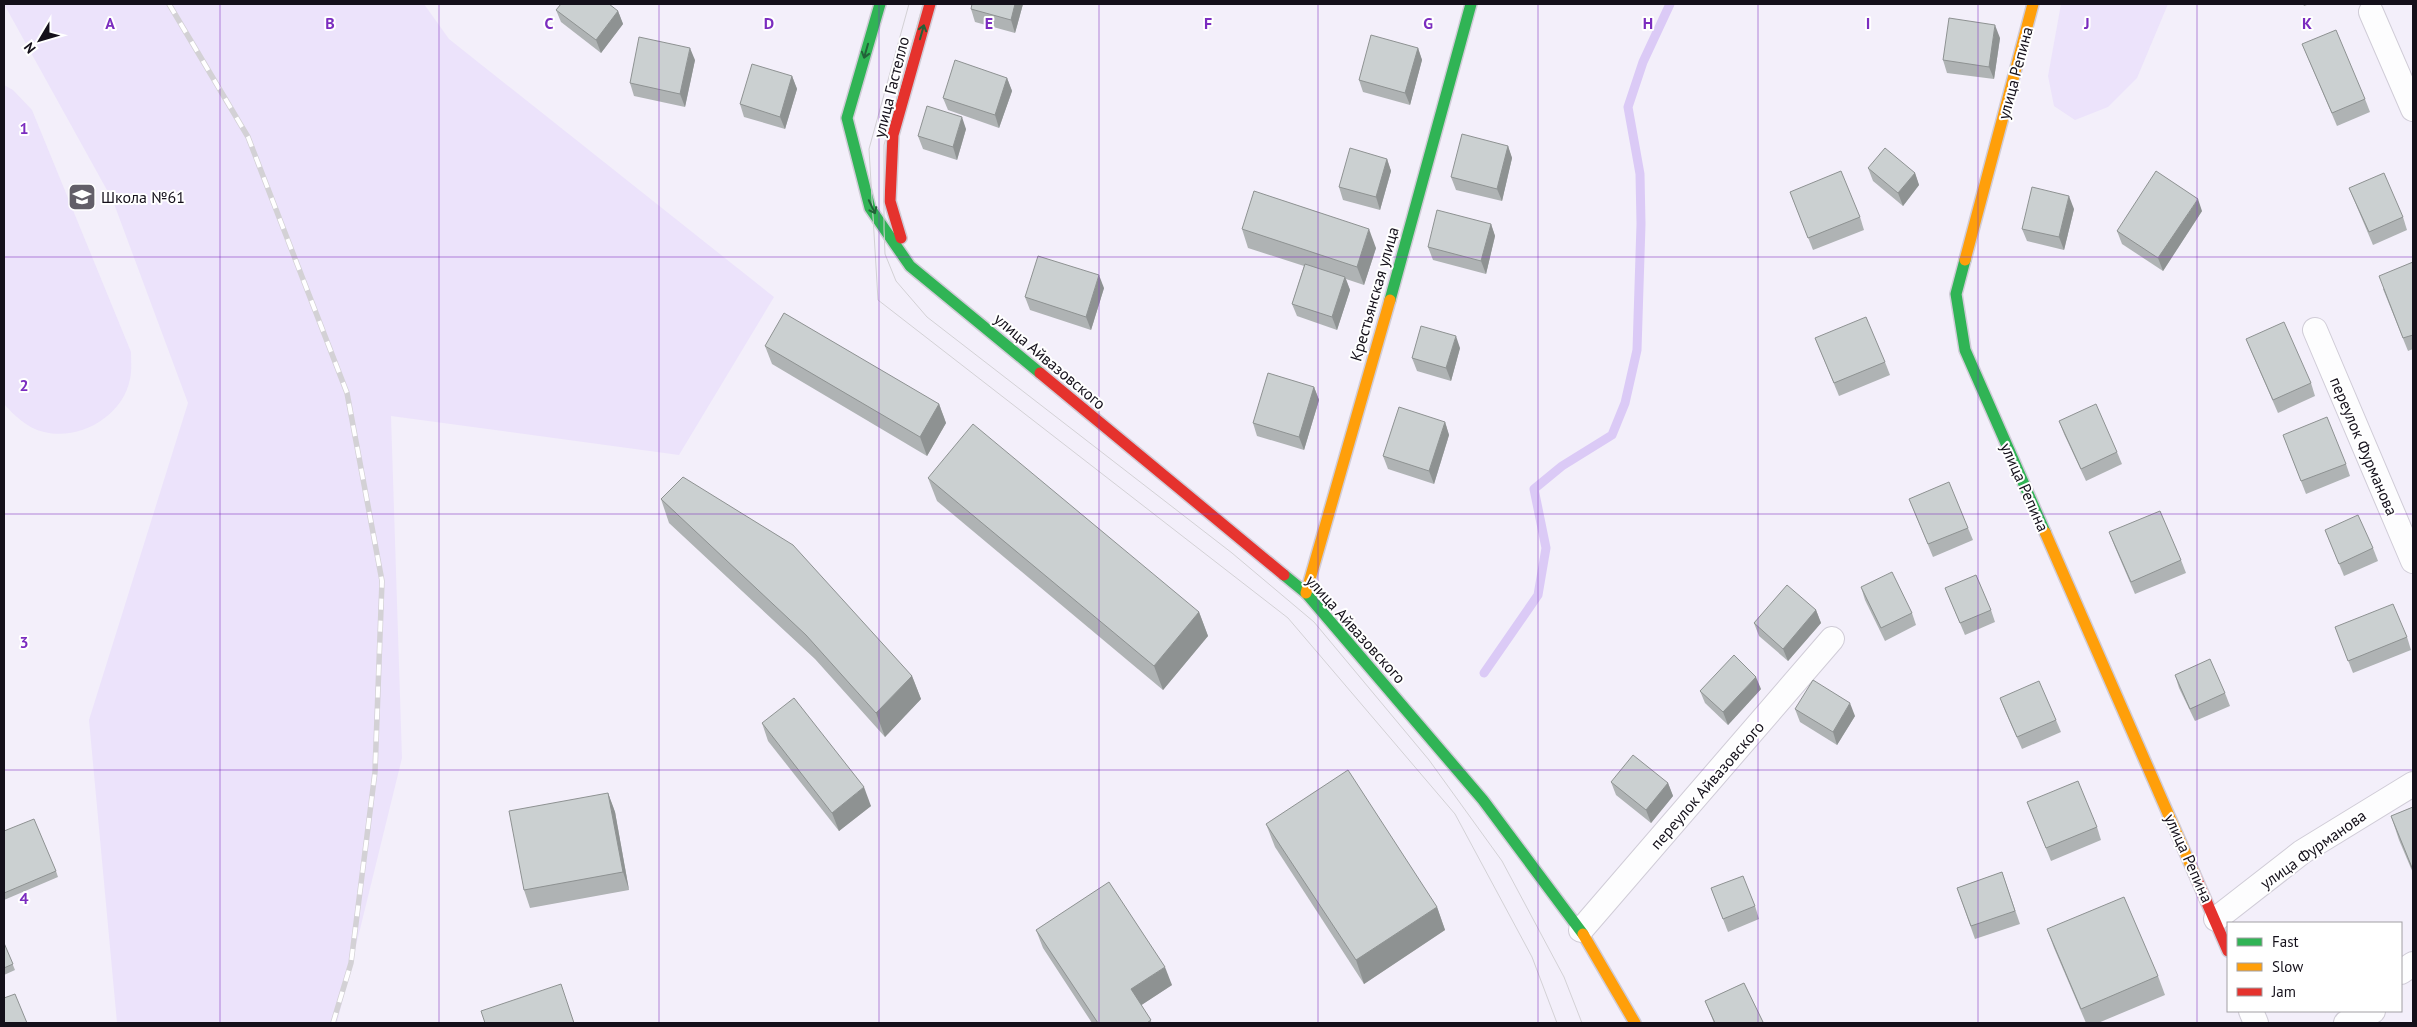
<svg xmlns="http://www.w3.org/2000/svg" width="2417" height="1027" viewBox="0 0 2417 1027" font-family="'PT Sans',sans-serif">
<rect width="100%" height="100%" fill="#f3effa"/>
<!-- green -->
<g fill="#ece3fb">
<path d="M 4,4 L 424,4 L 449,39 L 774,297 L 679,455 L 391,416 L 402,758 L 337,1023 L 117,1023 L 89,720 L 188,403 L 113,201 Z"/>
<path d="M 2061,4 L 2168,4 L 2137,78 L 2108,107 L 2075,120 L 2054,106 L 2048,76 Z"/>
<path d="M 4,85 L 13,90 L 32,110 L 131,352 C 131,361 132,371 130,379 C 123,416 80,441 44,432 C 27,428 15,416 4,404 Z"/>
</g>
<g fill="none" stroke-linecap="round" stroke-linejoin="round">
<!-- stream -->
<path stroke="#dbcaf6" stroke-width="9" d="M 1484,673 L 1538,595 L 1546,548 L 1534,489 L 1562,466 L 1612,435 L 1625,403 L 1637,350 L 1641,224 L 1640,174 L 1628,107 L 1643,62 L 1670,4"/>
<defs>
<g id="street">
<path d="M 2371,12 L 2413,109"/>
<path d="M 2315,330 L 2413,561"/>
<path d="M 2216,919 L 2302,852 L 2413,784"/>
<path d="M 1581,930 L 1832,639"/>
<path d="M 2401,972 L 2413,964"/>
<path d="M 2251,1011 L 2256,1023"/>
<path d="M 2346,1023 L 2373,1011"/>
</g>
<g id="fast">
<path d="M 880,4 L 847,118 L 870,208 L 910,266 L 1040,373"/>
<path d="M 1965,260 L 1956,294 L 1965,350 L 2045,532"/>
<path d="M 1390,300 L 1471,4"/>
<path d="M 1284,575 L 1306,593 L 1483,800 L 1583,934"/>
</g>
<g id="slow">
<path d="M 1965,260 L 2033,4"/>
<path d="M 2045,532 L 2194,873"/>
<path d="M 1306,593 L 1390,300"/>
<path d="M 1583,934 L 1635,1023"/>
</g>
<g id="jam">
<path d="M 901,238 L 890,201 L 893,135 L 930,4"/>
<path d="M 1040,373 L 1284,575"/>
<path d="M 2194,873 L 2228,951"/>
</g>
</defs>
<!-- street casing -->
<use href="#street" stroke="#d0ccd7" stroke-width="26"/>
<!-- fast casing -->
<use href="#fast" stroke="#d0ccd7" stroke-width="14"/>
<!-- slow casing -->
<use href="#slow" stroke="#d0ccd7" stroke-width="14"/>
<!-- jam casing -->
<use href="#jam" stroke="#d0ccd7" stroke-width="14"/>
<!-- street -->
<use href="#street" stroke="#fdfdfe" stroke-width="24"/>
<!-- fast -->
<use href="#fast" stroke="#30b455" stroke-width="11"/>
<!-- slow -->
<use href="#slow" stroke="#ff9f0a" stroke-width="11"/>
<!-- jam -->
<use href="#jam" stroke="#e5322d" stroke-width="11"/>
<!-- tram -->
<g stroke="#d3d1d5" stroke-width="1">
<path d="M 909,4 L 869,149 L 878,300 L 1288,618 L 1455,814 L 1532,957 L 1557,1023"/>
<path d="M 923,4 L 884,145 L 884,229 L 885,254 L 896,281 L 927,317 L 1232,553 L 1314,622 L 1429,760 L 1502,861 L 1564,977 L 1582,1023"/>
</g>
<defs>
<path id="rail" d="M 169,4 L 248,137 L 347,393 L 382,581 L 375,772 L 351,963 L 333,1023"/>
</defs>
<!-- rail casing -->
<use href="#rail" stroke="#d3d1d5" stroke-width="5.5"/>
<!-- rail -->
<use href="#rail" stroke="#fff" stroke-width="4" stroke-dasharray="11" stroke-linecap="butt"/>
</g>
<!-- wall -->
<g fill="#afb3b4">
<path d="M 1023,4 L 1015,33 L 975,22 L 971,9 Z"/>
<path d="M 2303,4 L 2310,4 L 2304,6 Z"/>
<path d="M 556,10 L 618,11 L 623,24 L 601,53 L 561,22 Z"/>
<path d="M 2000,38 L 1994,79 L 1947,73 L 1943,60 Z"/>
<path d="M 2302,44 L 2365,99 L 2370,112 L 2337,126 Z"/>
<path d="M 1418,48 L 1422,60 L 1410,105 L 1363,92 L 1359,80 Z"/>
<path d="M 695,60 L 685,107 L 634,96 L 630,83 Z"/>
<path d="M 792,76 L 797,89 L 785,129 L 744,117 L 740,104 Z"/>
<path d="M 1007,78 L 1012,91 L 999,128 L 948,110 L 943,98 Z"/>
<path d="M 966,129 L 957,160 L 923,149 L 918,136 Z"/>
<path d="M 1508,146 L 1512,158 L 1502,201 L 1456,190 L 1451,177 Z"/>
<path d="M 1387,159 L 1391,171 L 1380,210 L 1343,200 L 1339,187 Z"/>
<path d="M 1868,168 L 1915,173 L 1919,185 L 1903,206 L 1873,181 Z"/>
<path d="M 2349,188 L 2403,217 L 2407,230 L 2373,245 L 2354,200 Z"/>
<path d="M 1790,192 L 1860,217 L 1864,230 L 1813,250 Z"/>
<path d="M 2074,209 L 2064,250 L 2027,241 L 2022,229 Z"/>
<path d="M 2202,211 L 2163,271 L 2122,244 L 2117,231 Z"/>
<path d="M 1491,224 L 1495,236 L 1486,274 L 1433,260 L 1428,247 Z"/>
<path d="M 1242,229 L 1376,248 L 1364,285 L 1346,279 L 1350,290 L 1337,330 L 1297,316 L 1292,304 L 1304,266 L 1248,248 Z"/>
<path d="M 2413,262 L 2413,349 L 2408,351 L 2383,289 Z"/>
<path d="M 1104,288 L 1091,330 L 1030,310 L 1025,297 Z"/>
<path d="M 1815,338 L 1885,362 L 1890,375 L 1839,396 Z"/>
<path d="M 2246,339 L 2311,383 L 2315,396 L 2278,413 L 2251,351 Z"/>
<path d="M 765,346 L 939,404 L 946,423 L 927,456 L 772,364 Z"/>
<path d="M 1460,348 L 1451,381 L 1417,371 L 1412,358 Z"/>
<path d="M 1314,387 L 1319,400 L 1304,450 L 1257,436 L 1253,423 Z"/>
<path d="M 2059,421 L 2117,452 L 2122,464 L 2086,481 L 2064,434 Z"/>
<path d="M 1445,422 L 1449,435 L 1434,484 L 1388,469 L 1383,456 Z"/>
<path d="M 2283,435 L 2346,464 L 2350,476 L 2306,494 Z"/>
<path d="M 928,478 L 1199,612 L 1208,636 L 1163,690 L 937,501 Z"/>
<path d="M 661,499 L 912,676 L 921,699 L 885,737 L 815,659 L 669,523 Z"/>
<path d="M 1909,499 L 1968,528 L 1973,540 L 1933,557 Z"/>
<path d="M 2325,530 L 2373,548 L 2378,561 L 2344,576 Z"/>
<path d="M 2109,532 L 2181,560 L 2186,573 L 2135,594 L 2114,545 Z"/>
<path d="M 1861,587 L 1912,613 L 1916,625 L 1885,641 L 1865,600 Z"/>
<path d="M 1945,588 L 1991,610 L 1995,622 L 1965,635 Z"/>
<path d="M 1816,610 L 1821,623 L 1788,661 L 1759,636 L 1754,623 Z"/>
<path d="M 2335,627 L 2407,637 L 2411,650 L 2353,673 Z"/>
<path d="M 2175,675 L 2225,693 L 2230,706 L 2195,721 L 2179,688 Z"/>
<path d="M 1761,689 L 1728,725 L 1705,703 L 1700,691 Z"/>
<path d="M 2000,698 L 2056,720 L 2061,732 L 2022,749 L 2005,711 Z"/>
<path d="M 1795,709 L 1855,716 L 1837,745 L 1800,722 Z"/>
<path d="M 762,723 L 871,806 L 839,831 L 768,741 Z"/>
<path d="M 1611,782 L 1668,783 L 1673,796 L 1651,823 L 1616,795 Z"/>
<path d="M 608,793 L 615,812 L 629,890 L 530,908 L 524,890 Z"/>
<path d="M 2027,802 L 2097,827 L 2101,840 L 2051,861 Z"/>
<path d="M 2413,807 L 2413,873 L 2399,840 L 2391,816 Z"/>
<path d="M 1266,824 L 1437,907 L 1445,930 L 1364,984 L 1275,847 Z"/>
<path d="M 4,831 L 56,871 L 58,877 L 4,900 Z"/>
<path d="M 2002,872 L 2020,924 L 1975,939 L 1957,888 Z"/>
<path d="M 1711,888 L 1755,906 L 1759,919 L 1728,932 Z"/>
<path d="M 2047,929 L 2158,976 L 2165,995 L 2098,1023 L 2086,1023 L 2054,948 Z"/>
<path d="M 1036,930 L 1172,985 L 1141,1005 L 1152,1023 L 1092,1023 L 1043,948 Z"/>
<path d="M 4,943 L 15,970 L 4,975 Z"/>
<path d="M 1744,983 L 1763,1023 L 1714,1023 L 1705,1001 Z"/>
</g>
<!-- shaded-wall -->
<g fill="#8e9292">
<path d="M 1015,4 L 1023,4 L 1015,33 L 1011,20 Z"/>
<path d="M 618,11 L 623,24 L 601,53 L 596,40 Z"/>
<path d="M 1995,25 L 2000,38 L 1994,79 L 1989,67 Z"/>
<path d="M 690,48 L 695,60 L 685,107 L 680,94 Z"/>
<path d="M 1418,48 L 1422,60 L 1410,105 L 1405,93 Z"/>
<path d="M 792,76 L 797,89 L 785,129 L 780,117 Z"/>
<path d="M 1007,78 L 1012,91 L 999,128 L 995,115 Z"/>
<path d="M 962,117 L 966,129 L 957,160 L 953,147 Z"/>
<path d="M 1508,146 L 1512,158 L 1502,201 L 1497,189 Z"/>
<path d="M 1387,159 L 1391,171 L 1380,210 L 1376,197 Z"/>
<path d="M 1915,173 L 1919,185 L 1903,206 L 1898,193 Z"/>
<path d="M 2069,196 L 2074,209 L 2064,250 L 2059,237 Z"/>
<path d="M 2198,199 L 2202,211 L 2163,271 L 2158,258 Z"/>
<path d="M 1491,224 L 1495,236 L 1486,274 L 1481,261 Z"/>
<path d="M 1369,229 L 1376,248 L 1364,285 L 1357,267 Z"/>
<path d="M 1099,275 L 1104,288 L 1091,330 L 1086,317 Z"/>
<path d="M 1345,277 L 1350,290 L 1337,330 L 1332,317 Z"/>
<path d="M 1456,336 L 1460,348 L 1451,381 L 1446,368 Z"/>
<path d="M 1314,387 L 1319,400 L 1304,450 L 1299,437 Z"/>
<path d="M 939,404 L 946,423 L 927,456 L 920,437 Z"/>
<path d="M 1445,422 L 1449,435 L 1434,484 L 1429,471 Z"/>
<path d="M 1816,610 L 1821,623 L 1788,661 L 1783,649 Z"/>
<path d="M 1199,612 L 1208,636 L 1163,690 L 1154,666 Z"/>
<path d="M 912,676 L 921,699 L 885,737 L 876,713 Z"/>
<path d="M 1756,677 L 1761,689 L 1728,725 L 1723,712 Z"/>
<path d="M 1850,703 L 1855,716 L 1837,745 L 1833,732 Z"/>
<path d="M 1668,783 L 1673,796 L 1651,823 L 1646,810 Z"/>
<path d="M 864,787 L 871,806 L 839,831 L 832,813 Z"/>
<path d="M 608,793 L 615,812 L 629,890 L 623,872 Z"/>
<path d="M 1437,907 L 1445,930 L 1364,984 L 1356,960 Z"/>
<path d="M 1165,967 L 1172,985 L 1137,1008 L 1131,989 Z"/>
</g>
<!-- building -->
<g fill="#cbd0d1" stroke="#8e9292">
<path d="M 561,4 L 609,4 L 618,11 L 596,40 L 556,10 Z"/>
<path d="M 972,4 L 1015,4 L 1011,20 L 971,9 Z"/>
<path d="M 1949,18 L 1995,25 L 1989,67 L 1943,60 Z"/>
<path d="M 2336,30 L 2365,99 L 2332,113 L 2302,44 Z"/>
<path d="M 1371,35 L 1418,48 L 1405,93 L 1359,80 Z"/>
<path d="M 639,37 L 690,48 L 680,94 L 630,83 Z"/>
<path d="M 955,60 L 1007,78 L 995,115 L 943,98 Z"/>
<path d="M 752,64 L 792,76 L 780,117 L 740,104 Z"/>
<path d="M 927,106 L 962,117 L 953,147 L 918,136 Z"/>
<path d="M 1462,134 L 1508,146 L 1497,189 L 1451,177 Z"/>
<path d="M 1350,148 L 1387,159 L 1376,197 L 1339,187 Z"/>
<path d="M 1885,148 L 1915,173 L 1898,193 L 1868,168 Z"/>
<path d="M 1841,171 L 1860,217 L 1808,238 L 1790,192 Z"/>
<path d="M 2156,171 L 2198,199 L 2158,258 L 2117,231 Z"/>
<path d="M 2384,173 L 2403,217 L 2369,232 L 2349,188 Z"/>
<path d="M 2032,187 L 2069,196 L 2059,237 L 2022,229 Z"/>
<path d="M 1254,191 L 1369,229 L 1357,267 L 1242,229 Z"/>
<path d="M 1437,210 L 1491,224 L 1481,261 L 1428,247 Z"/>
<path d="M 1038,256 L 1099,275 L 1086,317 L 1025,297 Z"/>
<path d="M 2413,262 L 2413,335 L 2403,338 L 2379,276 Z"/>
<path d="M 1305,264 L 1345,277 L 1332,317 L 1292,304 Z"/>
<path d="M 784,313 L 939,404 L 920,437 L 765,346 Z"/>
<path d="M 1866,317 L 1885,362 L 1834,383 L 1815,338 Z"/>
<path d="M 2284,322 L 2311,383 L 2273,400 L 2246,339 Z"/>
<path d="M 1421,326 L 1456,336 L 1446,368 L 1412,358 Z"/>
<path d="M 1268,373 L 1314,387 L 1299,437 L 1253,423 Z"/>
<path d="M 2096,404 L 2117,452 L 2081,469 L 2059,421 Z"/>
<path d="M 1399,407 L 1445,422 L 1429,471 L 1383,456 Z"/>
<path d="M 2327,417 L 2346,464 L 2301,481 L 2283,435 Z"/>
<path d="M 973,424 L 1199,612 L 1154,666 L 928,478 Z"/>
<path d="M 683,477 L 793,545 L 912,676 L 876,713 L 806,635 L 661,499 Z"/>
<path d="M 1949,482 L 1968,528 L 1928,544 L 1909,499 Z"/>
<path d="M 2160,511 L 2181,560 L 2131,582 L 2109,532 Z"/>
<path d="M 2358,515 L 2373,548 L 2339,564 L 2325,530 Z"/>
<path d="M 1892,572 L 1912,613 L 1881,628 L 1861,587 Z"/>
<path d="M 1976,575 L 1991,610 L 1960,623 L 1945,588 Z"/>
<path d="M 1787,585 L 1816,610 L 1783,649 L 1754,623 Z"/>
<path d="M 2393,604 L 2407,637 L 2348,661 L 2335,627 Z"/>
<path d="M 1734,655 L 1756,677 L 1723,712 L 1700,691 Z"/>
<path d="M 2210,659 L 2225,693 L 2190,709 L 2175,675 Z"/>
<path d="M 1813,680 L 1850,703 L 1833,732 L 1795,709 Z"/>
<path d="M 2039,681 L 2056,720 L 2017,737 L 2000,698 Z"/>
<path d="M 794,698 L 864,787 L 832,813 L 762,723 Z"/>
<path d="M 1633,755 L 1668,783 L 1646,810 L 1611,782 Z"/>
<path d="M 1348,770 L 1437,907 L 1356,960 L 1266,824 Z"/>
<path d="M 2078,781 L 2097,827 L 2046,848 L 2027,802 Z"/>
<path d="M 608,793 L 623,872 L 524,890 L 509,811 Z"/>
<path d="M 2413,807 L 2413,870 L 2391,816 Z"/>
<path d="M 34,819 L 56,871 L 4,893 L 4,831 Z"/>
<path d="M 2002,872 L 2015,911 L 1971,926 L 1957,888 Z"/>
<path d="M 1743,876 L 1755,906 L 1723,919 L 1711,888 Z"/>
<path d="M 1109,882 L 1165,967 L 1131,989 L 1151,1020 L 1147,1023 L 1098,1023 L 1036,930 Z"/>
<path d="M 2124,897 L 2158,976 L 2081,1009 L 2047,929 Z"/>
<path d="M 4,943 L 13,964 L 4,968 Z"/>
<path d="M 1744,983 L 1763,1022 L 1761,1023 L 1715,1023 L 1705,1001 Z"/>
<path d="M 561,984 L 574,1023 L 485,1023 L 481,1011 Z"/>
<path d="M 15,994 L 27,1023 L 4,1023 L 4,998 Z"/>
</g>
<!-- one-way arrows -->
<defs><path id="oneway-shaft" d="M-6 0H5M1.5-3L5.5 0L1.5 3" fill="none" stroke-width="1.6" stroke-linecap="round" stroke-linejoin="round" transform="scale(1.25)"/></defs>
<g stroke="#226238">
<use href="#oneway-shaft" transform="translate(922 32) rotate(-74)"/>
<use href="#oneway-shaft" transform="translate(866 51) rotate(106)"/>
<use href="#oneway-shaft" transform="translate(872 207) rotate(65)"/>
</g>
<!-- grid -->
<path fill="none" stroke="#7b2cbf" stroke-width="1" stroke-opacity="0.55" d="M 220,4 L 220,1023M 439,4 L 439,1023M 659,4 L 659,1023M 879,4 L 879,1023M 1099,4 L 1099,1023M 1318,4 L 1318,1023M 1538,4 L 1538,1023M 1758,4 L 1758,1023M 1978,4 L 1978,1023M 2197,4 L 2197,1023M 4,257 L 2413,257M 4,514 L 2413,514M 4,770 L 2413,770"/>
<!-- icons -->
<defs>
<symbol id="school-square" viewBox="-11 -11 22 22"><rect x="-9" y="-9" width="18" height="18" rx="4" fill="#625e68" stroke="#fff"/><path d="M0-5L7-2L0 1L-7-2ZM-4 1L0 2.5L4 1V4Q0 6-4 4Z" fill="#fff"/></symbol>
</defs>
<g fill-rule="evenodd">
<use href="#school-square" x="66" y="181" width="32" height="32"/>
</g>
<g text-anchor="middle" stroke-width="4" stroke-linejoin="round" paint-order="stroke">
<!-- street labels -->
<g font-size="16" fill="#14101a" stroke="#fff">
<text transform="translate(2015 73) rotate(-75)" y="6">улица Репина</text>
<text transform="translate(891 87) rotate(-76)" y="6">улица Гастелло</text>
<text transform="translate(1374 294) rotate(-74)" y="6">Крестьянская улица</text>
<text transform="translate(1050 361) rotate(40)" y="6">улица Айвазовского</text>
<text transform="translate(2364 446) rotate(67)" y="6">переулок Фурманова</text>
<text transform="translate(2025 487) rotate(66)" y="6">улица Репина</text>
<text transform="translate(1356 629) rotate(48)" y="6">улица Айвазовского</text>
<text transform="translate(1707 785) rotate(-49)" y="6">переулок Айвазовского</text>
<text transform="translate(2313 849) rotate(-35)" y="6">улица Фурманова</text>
<text transform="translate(2189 858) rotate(66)" y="6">улица Репина</text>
</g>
<!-- poi labels -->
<g font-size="16" fill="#14101a" stroke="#fff" text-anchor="start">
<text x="101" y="203">Школа №61</text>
</g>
</g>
<g font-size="16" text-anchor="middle" font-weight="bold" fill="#7b2cbf" stroke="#fff" stroke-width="4" stroke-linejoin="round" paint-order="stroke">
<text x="110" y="29">A</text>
<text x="330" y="29">B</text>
<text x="549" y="29">C</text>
<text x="769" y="29">D</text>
<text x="989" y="29">E</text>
<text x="1208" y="29">F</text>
<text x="1428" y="29">G</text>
<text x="1648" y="29">H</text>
<text x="1868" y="29">I</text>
<text x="2087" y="29">J</text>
<text x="2307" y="29">K</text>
<text x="24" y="134">1</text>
<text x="24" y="391">2</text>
<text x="24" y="648">3</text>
<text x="24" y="904">4</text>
</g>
<!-- border -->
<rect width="2417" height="1027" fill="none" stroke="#14101a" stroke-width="10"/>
<!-- legend -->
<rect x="2227" y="922" width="175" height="90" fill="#ffffff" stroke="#a19fa3"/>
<rect x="2237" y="938" width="25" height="8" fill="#30b455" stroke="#a19fa3"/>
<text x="2272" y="947" font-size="15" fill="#14101a">Fast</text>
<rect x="2237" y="963" width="25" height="8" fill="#ff9f0a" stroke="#a19fa3"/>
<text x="2272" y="972" font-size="15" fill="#14101a">Slow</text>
<rect x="2237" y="988" width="25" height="8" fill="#e5322d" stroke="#a19fa3"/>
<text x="2272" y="997" font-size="15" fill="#14101a">Jam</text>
<!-- north arrow -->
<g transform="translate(40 40) rotate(232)" stroke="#ffffff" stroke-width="4" paint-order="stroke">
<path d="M0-4L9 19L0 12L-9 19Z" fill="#14101a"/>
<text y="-8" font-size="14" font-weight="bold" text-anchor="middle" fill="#14101a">N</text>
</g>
</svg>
